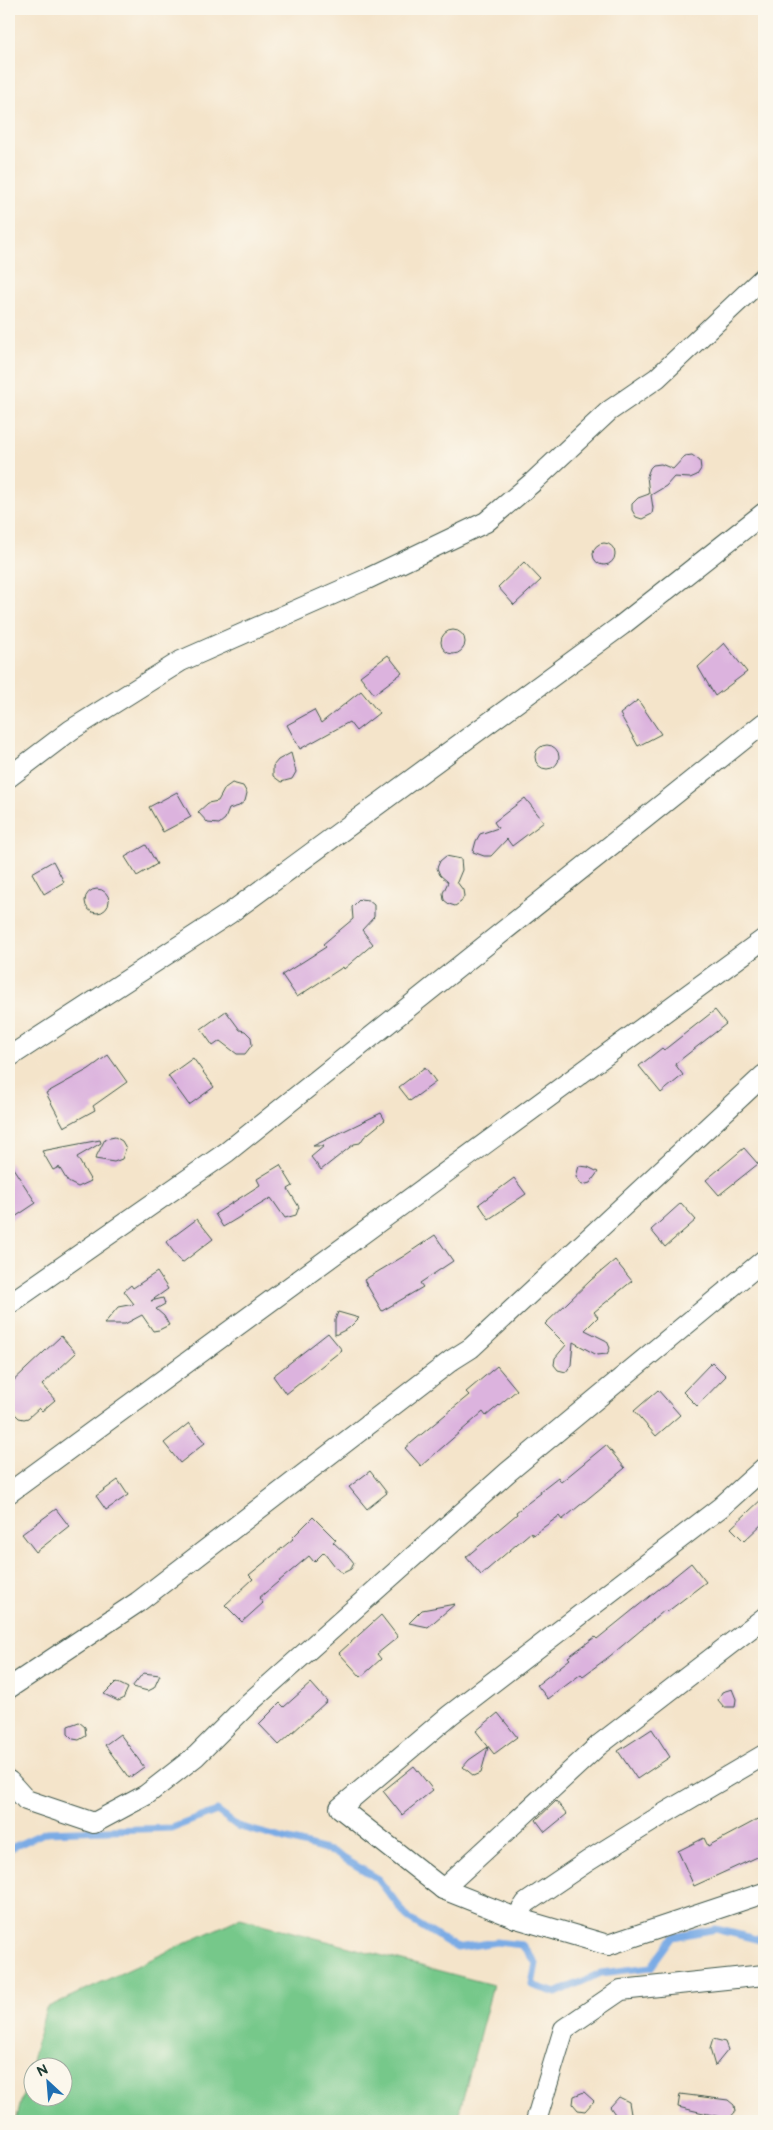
<svg xmlns="http://www.w3.org/2000/svg" width="773" height="2130" viewBox="0 0 773 2130" font-family="'Balsamiq Sans',sans-serif">
<rect width="100%" height="100%" fill="#fbf7ec"/>
<filter id="ink" filterUnits="userSpaceOnUse"><feTurbulence type="fractalNoise" baseFrequency=".02" numOctaves="2"/><feDisplacementMap in="SourceGraphic" scale="10" xChannelSelector="R" yChannelSelector="G"/><feConvolveMatrix kernelMatrix="1 2 1 2 8 2 1 2 1" color-interpolation-filters="sRGB"/></filter>
<filter id="wash" filterUnits="userSpaceOnUse"><feTurbulence type="fractalNoise" baseFrequency=".0096" numOctaves="4" result="noise"/><feDisplacementMap in="SourceGraphic" scale="20" xChannelSelector="R" yChannelSelector="G"/><feGaussianBlur stdDeviation="1.12" result="paint"/><feColorMatrix in="noise" values="0 0 0 0 0 0 0 0 0 0 0 0 0 0 0 0 0 1.4 0 .05"/><feComposite in="paint" operator="in"/></filter>
<g filter="url(#wash)">
<rect width="100%" height="100%" fill="#f4e4ca"/>
<!-- green -->
<path fill="#76c88a" stroke="#4a825f" fill-rule="evenodd" d="M 240,1918 L 493,1985 L 457,2121 L 16,2121 L 46,2008 ZM 32,2068 L 62,2068 L 62,2098 L 32,2098 Z"/>
<g fill="none" stroke-linecap="round" stroke-linejoin="round">
<!-- stream -->
<path stroke="#7aabe5" stroke-width="7" d="M 9,1849 L 46,1832 L 172,1828 L 217,1811 L 237,1826 L 333,1852 L 377,1878 L 409,1919 L 457,1948 L 496,1942 L 522,1945 L 536,1963 L 532,1985 L 556,1993 L 601,1973 L 651,1967 L 673,1937 L 716,1929 L 764,1941"/>
</g>
<g id="blocks">
<!-- building -->
<g fill="#dcb3de">
<path d="M 692,455 L 700,461 L 701,469 L 697,475 L 690,478 L 674,477 L 666,486 L 651,495 L 653,508 L 652,514 L 642,519 L 636,517 L 632,510 L 632,504 L 638,498 L 649,494 L 647,476 L 650,468 L 653,465 L 661,464 L 673,469 L 685,456 Z"/>
<circle cx="604" cy="554" r="11"/>
<path d="M 524,562 L 541,580 L 514,605 L 498,587 Z"/>
<circle cx="453" cy="642" r="12"/>
<path d="M 724,643 L 747,672 L 715,696 L 698,667 Z"/>
<path d="M 388,655 L 402,673 L 374,694 L 360,676 Z"/>
<path d="M 361,691 L 379,713 L 356,731 L 349,722 L 300,749 L 287,725 L 314,710 L 321,723 Z"/>
<path d="M 638,700 L 661,734 L 638,746 L 620,714 Z"/>
<circle cx="547" cy="757" r="12"/>
<path d="M 291,753 L 296,772 L 292,779 L 281,782 L 273,776 L 273,766 L 278,760 Z"/>
<path d="M 232,783 L 243,786 L 247,793 L 245,801 L 239,806 L 229,809 L 225,819 L 219,824 L 208,823 L 198,812 L 208,803 L 218,801 L 225,788 Z"/>
<path d="M 177,792 L 191,817 L 163,832 L 149,807 Z"/>
<path d="M 525,798 L 544,822 L 512,846 L 507,839 L 491,856 L 484,856 L 473,852 L 476,841 L 480,834 L 498,828 L 494,822 Z"/>
<path d="M 146,845 L 157,864 L 137,876 L 125,857 Z"/>
<path d="M 446,856 L 461,859 L 462,870 L 457,882 L 463,890 L 464,896 L 461,902 L 455,906 L 449,904 L 444,900 L 443,893 L 448,882 L 440,875 L 437,868 L 440,861 Z"/>
<path d="M 53,861 L 64,882 L 44,894 L 32,873 Z"/>
<circle cx="97" cy="901" r="12"/>
<path d="M 360,899 L 368,900 L 374,905 L 374,917 L 362,930 L 373,944 L 344,969 L 343,967 L 297,997 L 282,975 L 326,947 L 323,944 L 353,919 L 352,907 Z"/>
<path d="M 715,1010 L 726,1024 L 675,1064 L 683,1075 L 661,1093 L 639,1066 L 662,1048 L 664,1050 Z"/>
<path d="M 226,1011 L 240,1030 L 245,1031 L 251,1037 L 252,1045 L 245,1054 L 237,1054 L 220,1041 L 213,1046 L 201,1029 Z"/>
<path d="M 108,1055 L 127,1082 L 93,1106 L 95,1110 L 64,1127 L 46,1093 L 89,1069 Z"/>
<path d="M 193,1058 L 214,1087 L 189,1105 L 168,1076 Z"/>
<path d="M 425,1067 L 436,1082 L 410,1101 L 399,1087 Z"/>
<path d="M 381,1113 L 385,1120 L 364,1137 L 360,1143 L 354,1144 L 321,1170 L 311,1157 L 324,1146 L 313,1146 Z"/>
<path d="M 115,1137 L 122,1141 L 126,1148 L 122,1159 L 114,1162 L 95,1159 L 105,1139 Z"/>
<path d="M 100,1140 L 101,1143 L 77,1157 L 91,1181 L 78,1187 L 68,1182 L 59,1167 L 53,1170 L 42,1151 Z"/>
<path d="M 744,1148 L 758,1164 L 719,1195 L 706,1180 Z"/>
<path d="M 9,1162 L 36,1203 L 9,1221 Z"/>
<path d="M 280,1165 L 293,1186 L 288,1189 L 299,1207 L 296,1215 L 285,1218 L 271,1198 L 223,1227 L 215,1214 L 260,1185 L 257,1179 Z"/>
<path d="M 579,1166 L 588,1167 L 598,1172 L 590,1183 L 582,1185 L 576,1177 Z"/>
<path d="M 514,1178 L 526,1194 L 489,1219 L 479,1204 Z"/>
<path d="M 681,1203 L 696,1220 L 665,1247 L 651,1230 Z"/>
<path d="M 197,1219 L 213,1239 L 182,1263 L 166,1242 Z"/>
<path d="M 435,1235 L 453,1261 L 420,1283 L 423,1287 L 382,1311 L 364,1280 L 404,1256 Z"/>
<path d="M 615,1260 L 632,1281 L 594,1312 L 598,1317 L 585,1330 L 607,1341 L 610,1348 L 607,1354 L 597,1355 L 573,1342 L 571,1365 L 566,1372 L 558,1370 L 554,1365 L 555,1358 L 566,1345 L 545,1324 L 591,1280 Z"/>
<path d="M 157,1272 L 168,1289 L 151,1301 L 163,1298 L 165,1304 L 156,1309 L 164,1316 L 169,1325 L 159,1330 L 153,1331 L 142,1315 L 125,1324 L 104,1324 L 118,1307 L 134,1304 L 124,1291 L 131,1285 L 133,1288 Z"/>
<path d="M 338,1312 L 359,1318 L 349,1328 L 335,1335 L 335,1320 Z"/>
<path d="M 328,1333 L 342,1350 L 286,1394 L 273,1376 Z"/>
<path d="M 61,1336 L 76,1353 L 42,1385 L 55,1400 L 42,1411 L 39,1408 L 28,1418 L 24,1419 L 19,1418 L 9,1408 L 9,1385 Z"/>
<path d="M 712,1362 L 726,1376 L 697,1406 L 683,1392 Z"/>
<path d="M 497,1366 L 517,1390 L 486,1416 L 483,1412 L 421,1466 L 405,1448 L 469,1395 L 466,1392 Z"/>
<path d="M 658,1390 L 680,1415 L 656,1436 L 634,1411 Z"/>
<path d="M 189,1423 L 205,1443 L 180,1463 L 164,1443 Z"/>
<path d="M 606,1445 L 625,1468 L 562,1520 L 559,1516 L 533,1535 L 531,1532 L 481,1575 L 466,1557 L 517,1514 L 516,1512 L 541,1493 L 540,1491 L 558,1477 L 561,1482 Z"/>
<path d="M 370,1471 L 387,1493 L 367,1509 L 349,1487 Z"/>
<path d="M 118,1480 L 128,1495 L 106,1510 L 96,1496 Z"/>
<path d="M 764,1497 L 764,1522 L 744,1541 L 731,1528 Z"/>
<path d="M 56,1509 L 69,1526 L 36,1552 L 22,1534 Z"/>
<path d="M 313,1517 L 336,1540 L 333,1542 L 350,1558 L 354,1563 L 351,1569 L 343,1573 L 338,1570 L 324,1552 L 314,1562 L 309,1556 L 259,1598 L 263,1603 L 242,1622 L 225,1605 L 253,1579 L 249,1575 L 293,1539 L 292,1538 Z"/>
<path d="M 691,1563 L 706,1582 L 667,1612 L 665,1610 L 610,1656 L 583,1676 L 581,1674 L 548,1699 L 537,1685 L 570,1659 L 568,1657 L 595,1637 L 597,1639 Z"/>
<path d="M 455,1604 L 428,1627 L 409,1623 L 422,1610 Z"/>
<path d="M 381,1615 L 398,1637 L 377,1654 L 381,1659 L 361,1677 L 339,1653 Z"/>
<path d="M 143,1673 L 160,1675 L 154,1688 L 148,1691 L 132,1687 Z"/>
<path d="M 116,1682 L 128,1688 L 123,1699 L 118,1701 L 104,1694 Z"/>
<path d="M 311,1683 L 327,1701 L 279,1745 L 259,1724 L 280,1703 L 284,1707 Z"/>
<path d="M 732,1689 L 736,1699 L 735,1707 L 724,1707 L 718,1700 L 722,1692 Z"/>
<path d="M 498,1713 L 517,1737 L 494,1754 L 476,1731 Z"/>
<path d="M 79,1722 L 85,1727 L 86,1736 L 79,1740 L 73,1739 L 68,1734 L 68,1726 Z"/>
<path d="M 652,1729 L 670,1757 L 637,1779 L 618,1751 Z"/>
<path d="M 120,1734 L 144,1767 L 129,1778 L 105,1745 Z"/>
<path d="M 488,1747 L 481,1773 L 474,1776 L 463,1767 L 469,1760 Z"/>
<path d="M 414,1766 L 433,1790 L 402,1815 L 383,1791 Z"/>
<path d="M 556,1801 L 567,1814 L 545,1832 L 536,1820 Z"/>
<path d="M 764,1816 L 764,1854 L 694,1886 L 678,1851 L 704,1838 L 708,1846 Z"/>
<path d="M 713,2039 L 725,2042 L 728,2050 L 715,2066 L 710,2049 Z"/>
<path d="M 584,2092 L 594,2101 L 585,2111 L 578,2110 L 573,2104 L 574,2096 Z"/>
<path d="M 680,2094 L 728,2100 L 734,2105 L 735,2112 L 729,2119 L 678,2107 Z"/>
<path d="M 619,2097 L 629,2102 L 631,2114 L 617,2117 L 610,2107 Z"/>
</g>
</g>
</g>
<g filter="url(#ink)">
<use href="#blocks" fill-opacity="0" stroke="#3f564a" stroke-width="1"/>
<g fill="none" stroke-linecap="round" stroke-linejoin="round">
<defs>
<g id="street">
<path d="M 9,777 L 71,730 L 181,661 L 367,579 L 486,522 L 533,482 L 609,411 L 657,378 L 764,277"/>
<path d="M 9,1057 L 230,913 L 622,625 L 764,513"/>
<path d="M 9,1304 L 227,1152 L 764,723"/>
<path d="M 764,1468 L 721,1507 L 450,1715 L 340,1808 L 443,1889 L 516,1918 L 608,1945 L 764,1893"/>
<path d="M 9,1493 L 764,939"/>
<path d="M 9,1688 L 138,1602 L 452,1360 L 471,1348 L 764,1075"/>
<path d="M 9,1781 L 26,1800 L 94,1823 L 146,1795 L 196,1756 L 249,1703 L 508,1472 L 764,1260"/>
<path d="M 443,1889 L 599,1745 L 764,1618"/>
<path d="M 516,1918 L 526,1903 L 588,1861 L 665,1813 L 764,1755"/>
<path d="M 536,2121 L 564,2029 L 621,1990 L 764,1975"/>
</g>
</defs>
<!-- street casing -->
<use href="#street" stroke="#3f564a" stroke-width="22"/>
<!-- street -->
<use href="#street" stroke="#fff" stroke-width="20"/>
</g>
</g>
<!-- margin -->
<rect width="773" height="2130" fill="none" stroke="#fbf7ec" stroke-width="30"/>
<!-- north arrow -->
<g transform="translate(48 2082) rotate(334)"><circle r="24" fill="#fbf7ec" stroke="#a3ada2"/>
<path d="M0-4L9 19L0 12L-9 19Z" fill="#1f6fb2"/>
<text y="-8" font-size="14" font-weight="bold" text-anchor="middle" fill="#1f3d34">N</text>
</g>
</svg>
